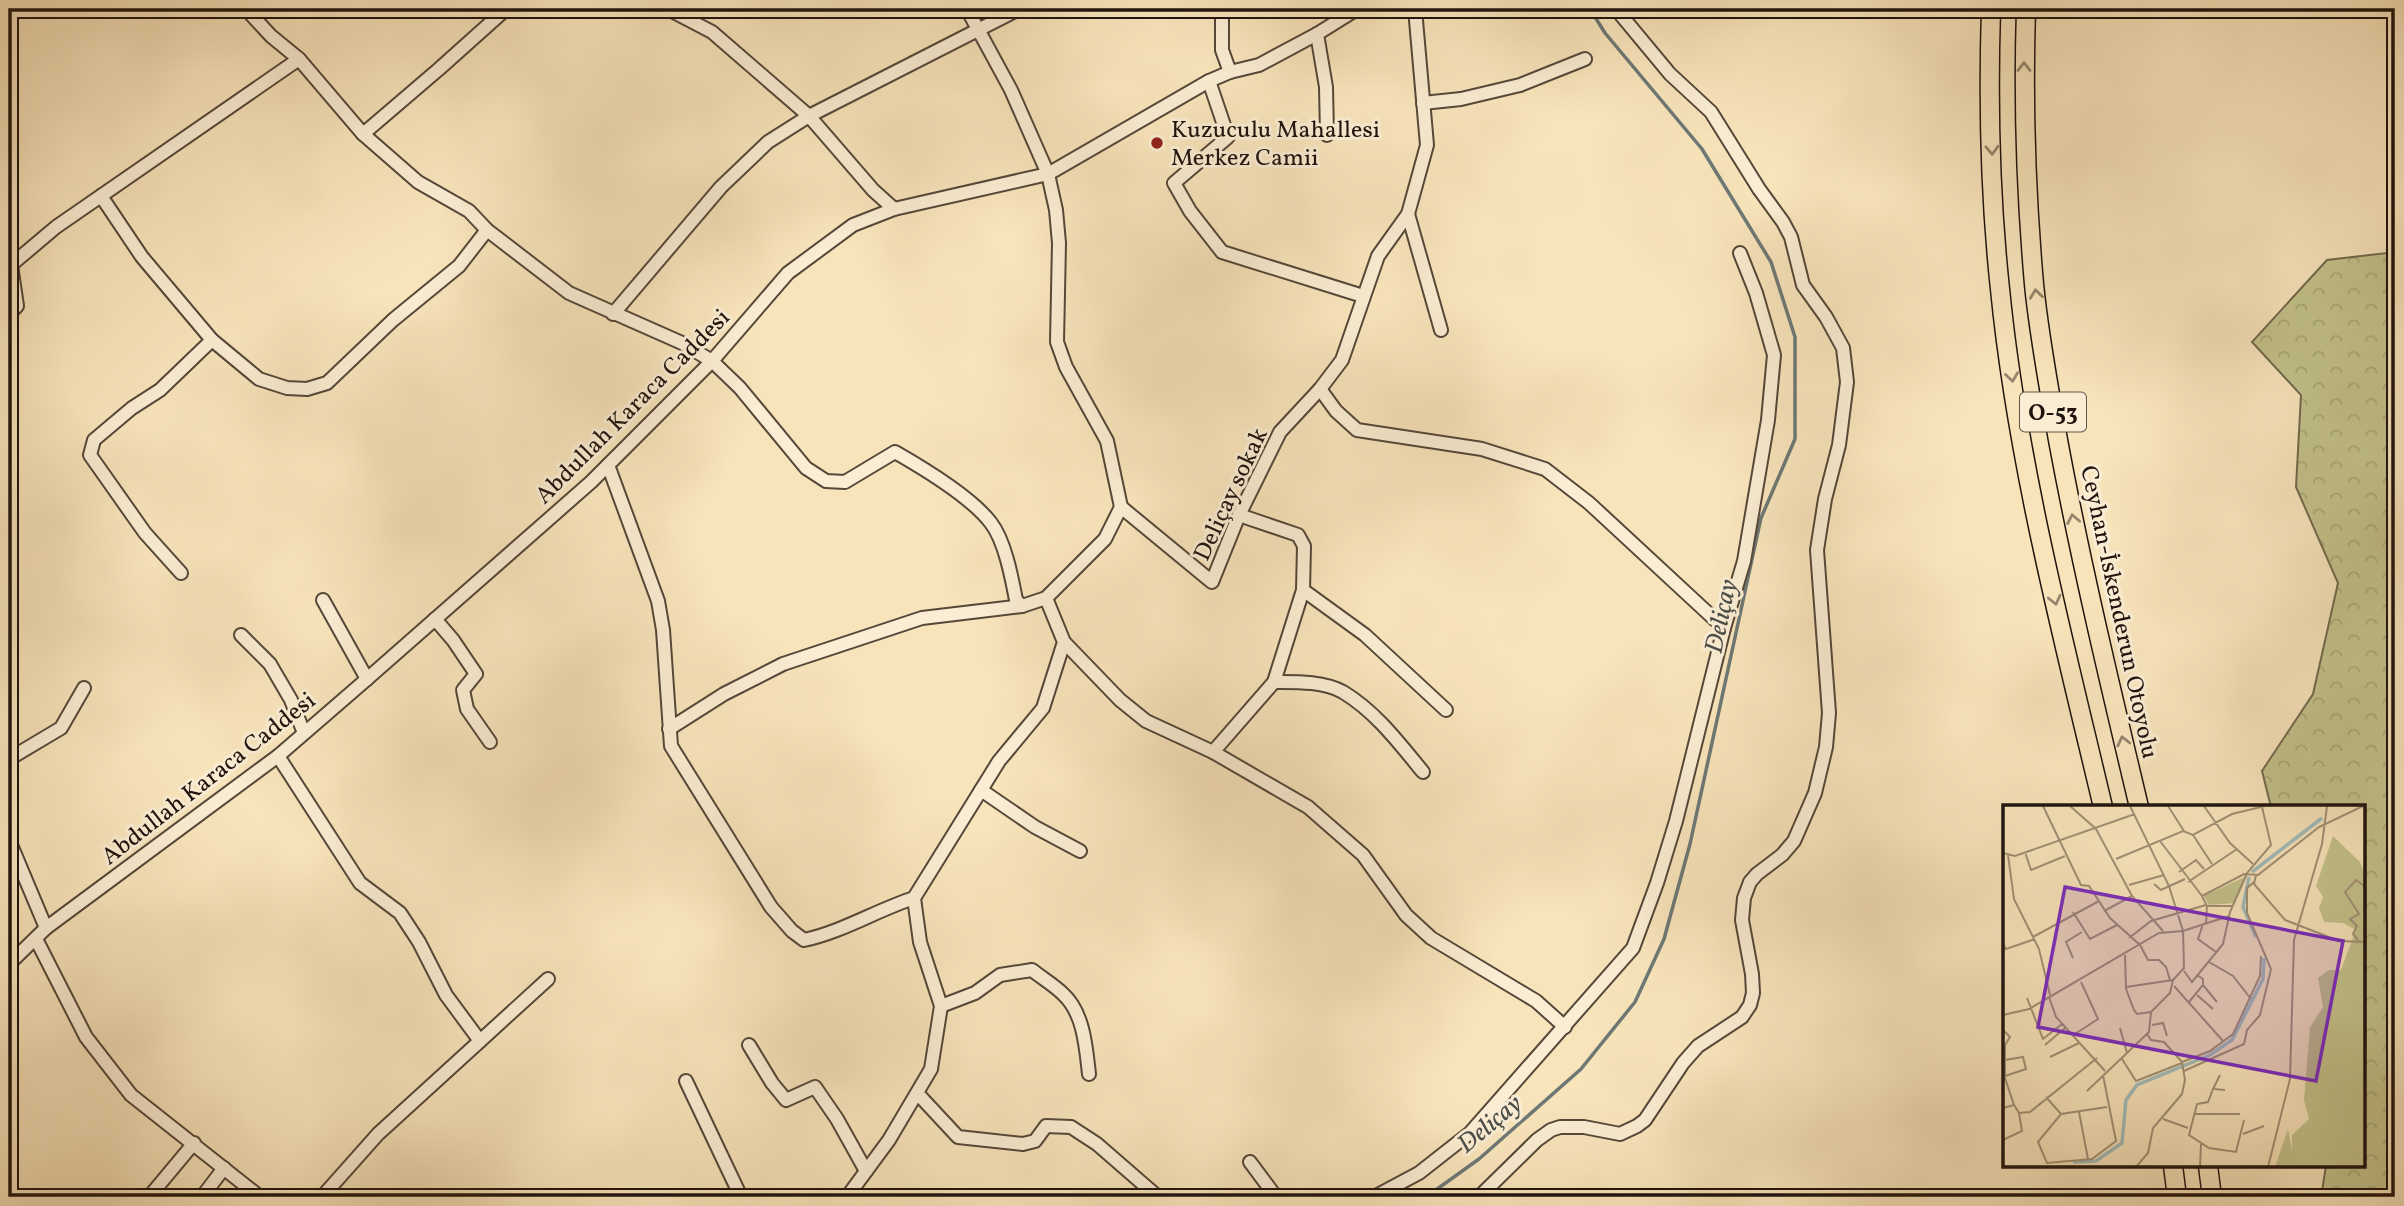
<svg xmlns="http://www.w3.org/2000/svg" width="2404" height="1206" viewBox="0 0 2404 1206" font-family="Vollkorn,serif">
<defs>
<pattern id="forest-crowns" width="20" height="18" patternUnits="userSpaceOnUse" patternTransform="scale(1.75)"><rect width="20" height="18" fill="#c3c28c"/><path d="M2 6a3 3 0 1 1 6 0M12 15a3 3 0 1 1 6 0" fill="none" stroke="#a7a678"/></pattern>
</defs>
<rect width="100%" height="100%" fill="#f8e4bb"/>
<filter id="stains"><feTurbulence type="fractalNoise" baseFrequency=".00286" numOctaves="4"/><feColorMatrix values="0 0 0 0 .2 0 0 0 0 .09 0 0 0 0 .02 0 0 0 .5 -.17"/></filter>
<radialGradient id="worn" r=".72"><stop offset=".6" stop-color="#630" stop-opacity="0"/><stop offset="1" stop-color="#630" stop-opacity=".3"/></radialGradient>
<!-- forest -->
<path fill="url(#forest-crowns)" stroke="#716a4d" stroke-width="2" d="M 2395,252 L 2395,1197 L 2321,1197 L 2326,1166 L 2364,1166 L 2364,807 L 2271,807 L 2262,771 L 2313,694 L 2338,583 L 2296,487 L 2301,395 L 2252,342 L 2327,260 Z"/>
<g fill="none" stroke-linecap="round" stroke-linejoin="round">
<!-- stream -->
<path stroke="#6d7875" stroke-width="3.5" d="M 1426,1197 L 1479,1159 L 1581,1069 L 1635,1002 L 1664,939 L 1690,844 L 1761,518 L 1795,439 L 1795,337 L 1771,262 L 1702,149 L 1605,33 L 1590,9"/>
<defs>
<g id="minor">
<path d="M 246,9 L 271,36 L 299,59 L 363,134 L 418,182 L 469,211 L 487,230 L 569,293 L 682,343 L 712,361 L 740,388 L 806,468 L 826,481 L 845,482 L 895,452 C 923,468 972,498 991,523 C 1005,541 1012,579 1016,600 L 1022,606"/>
<path d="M 668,9 L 712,32 L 809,116 L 873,190 L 894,209"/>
<path d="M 1222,9 L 1222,50 L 1230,72"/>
<path d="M 1317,34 L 1326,87 L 1327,135"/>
<path d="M 1209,81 L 1228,137 L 1174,183 L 1190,211 L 1222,252 L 1363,296"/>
<path d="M 1423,103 L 1461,99 L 1520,85 L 1585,59"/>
<path d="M 363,134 L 439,69 L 506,9"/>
<path d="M 101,196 L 142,257 L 212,340 L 259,379 L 287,388 L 307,389 L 327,383 L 393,320 L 459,266 L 487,230"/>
<path d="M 1408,214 L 1441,330"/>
<path d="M 9,314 L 17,306 L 11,265 L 56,227 L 299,59"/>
<path d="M 613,314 L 721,187 L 768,142 L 809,116 L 1019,9"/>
<path d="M 1320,389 L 1336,411 L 1357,430 L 1482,449 L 1545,469 L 1589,503 L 1724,628"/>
<path d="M 608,465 L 658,601 L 663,630 L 671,746 L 771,907 L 792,931 L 804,940 C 842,932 877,910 914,898"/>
<path d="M 1121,507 L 1212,582 L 1239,515 L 1280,432 L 1320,389 L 1342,360 L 1378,256 L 1408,214 L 1427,145 L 1415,9"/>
<path d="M 181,573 L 145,533 L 90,455 L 94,440 L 132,408 L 160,390 L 212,340"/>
<path d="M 1303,590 L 1365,635 L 1446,710"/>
<path d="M 323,600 L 367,679"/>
<path d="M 435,619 L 453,640 L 476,674 L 463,690 L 467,709 L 490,742"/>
<path d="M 241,635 L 270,664 L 291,700 L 304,733"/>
<path d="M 1064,642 L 1120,700 L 1146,721 L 1213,752 L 1308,807 L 1363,855 L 1406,915 L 1431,938 L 1536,1001 L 1565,1027"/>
<path d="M 1274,682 C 1296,682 1323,681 1343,692 C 1376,712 1399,743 1423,772"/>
<path d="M 669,729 L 724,694 L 783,664 L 922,618 L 1022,606 L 1046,598 L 1105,539 L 1121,507 L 1107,441 L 1066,367 L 1057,342 L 1059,243 L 1056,210 L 1048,174 L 1011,90 L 967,9"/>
<path d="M 1213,752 L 1274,682 L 1303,590 L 1304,546 L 1298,535 L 1239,515"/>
<path d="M 278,756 L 360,883 L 400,913 L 419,942 L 446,995 L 480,1041 L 378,1134 L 322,1197"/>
<path d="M 9,759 L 61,728 L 84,688"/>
<path d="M 981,790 L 1035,827 L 1080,851"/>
<path d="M 9,840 L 46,928"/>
<path d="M 36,939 L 86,1037 L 131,1095 L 260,1197"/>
<path d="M 9,964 L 46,928 L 278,756 L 367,679 L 591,482 L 712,361 L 788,273 L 853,225 L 894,209 L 1048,174 L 1209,81 L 1230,72 L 1259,65 L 1317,34 L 1357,9"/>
<path d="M 941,1006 L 975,993 L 1000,975 L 1032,970 C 1042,978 1054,985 1063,994 C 1084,1013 1086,1048 1089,1074"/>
<path d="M 480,1041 L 548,979"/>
<path d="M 749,1045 L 772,1083 L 786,1100 L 815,1087 L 837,1119 L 866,1171"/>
<path d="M 686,1081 L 741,1197"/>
<path d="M 918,1094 L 958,1137 L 1023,1144 L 1035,1141 L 1046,1126 L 1071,1127 L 1097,1144 L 1158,1197"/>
<path d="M 1250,1162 L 1276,1197"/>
<path d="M 149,1197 L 194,1143"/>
<path d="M 202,1197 L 224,1168"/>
<path d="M 847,1197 L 889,1140 L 931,1069 L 941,1006 L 920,942 L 914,898 L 999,761 L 1043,708 L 1064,642 L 1046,598"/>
<path d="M 1374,1197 L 1419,1173 L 1470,1133 L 1633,948 L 1657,883 L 1676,821 L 1724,628 L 1744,561 L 1768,420 L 1774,355 L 1756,293 L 1740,253"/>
<path d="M 1479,1197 L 1537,1140 L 1551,1130 L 1560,1127 L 1584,1127 L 1620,1134 L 1637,1126 L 1645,1120 L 1683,1063 L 1698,1046 L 1742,1017 L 1750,1005 L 1753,993 L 1752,974 L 1742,920 L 1744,898 L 1750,882 L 1757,874 L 1782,855 L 1794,841 L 1815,793 L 1826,747 L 1829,713 L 1817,550 L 1825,499 L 1839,445 L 1847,382 L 1843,348 L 1826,317 L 1803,285 L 1791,237 L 1783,222 L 1759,189 L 1711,112 L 1670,74 L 1616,9"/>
</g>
<g id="highway">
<path d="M 1991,9 C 1988,101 1990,196 2000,289 C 2017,462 2063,638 2103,807"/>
<path d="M 2026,9 C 2023,100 2026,193 2034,284 C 2039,336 2049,388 2058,440 C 2081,564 2110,685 2139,807"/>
<path d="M 2173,1166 L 2177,1197"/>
<path d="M 2208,1166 L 2212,1197"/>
</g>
</defs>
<!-- minor casing -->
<use href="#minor" stroke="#554739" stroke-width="16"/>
<!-- highway casing -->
<use href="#highway" stroke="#1f130e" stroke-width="21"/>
<!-- minor -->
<use href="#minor" stroke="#faedd3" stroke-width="12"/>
<!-- highway -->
<use href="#highway" stroke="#f8e4bb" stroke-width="18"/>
</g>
<!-- one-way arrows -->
<defs><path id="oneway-chevron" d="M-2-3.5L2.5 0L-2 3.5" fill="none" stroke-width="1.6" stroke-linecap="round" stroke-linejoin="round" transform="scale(1.75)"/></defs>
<g stroke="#96866d">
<use href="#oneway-chevron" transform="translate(2024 67) rotate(-90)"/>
<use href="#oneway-chevron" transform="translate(1992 150) rotate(88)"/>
<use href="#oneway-chevron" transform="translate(2036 294) rotate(-97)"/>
<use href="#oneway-chevron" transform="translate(2012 377) rotate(82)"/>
<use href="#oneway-chevron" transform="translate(2073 519) rotate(-101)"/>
<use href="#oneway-chevron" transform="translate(2055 600) rotate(77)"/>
<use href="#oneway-chevron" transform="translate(2123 741) rotate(-103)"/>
</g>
<!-- markers -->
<circle fill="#8f2418" stroke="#faedd3" stroke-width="2.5" cx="1157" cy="143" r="7"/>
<g text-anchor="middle" stroke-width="6" stroke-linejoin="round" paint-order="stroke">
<!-- shield labels -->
<rect fill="#faedd3" stroke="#615449" stroke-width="2" x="2020" y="392.5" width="66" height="39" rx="5"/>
<g font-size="23" font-weight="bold" fill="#1f130e">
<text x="2053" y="420">O-53</text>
</g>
<!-- poi labels -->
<g font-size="24" fill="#1f130e" stroke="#faedd3" text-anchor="start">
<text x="1171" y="137">Kuzuculu Mahallesi<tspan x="1171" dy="28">Merkez Camii</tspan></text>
</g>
<!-- street labels -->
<g font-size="24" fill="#1f130e" stroke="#faedd3">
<text transform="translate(632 406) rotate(-45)" y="8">Abdullah Karaca Caddesi</text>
<text transform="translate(1230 494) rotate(-65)" y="8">Deliçay sokak</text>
<text transform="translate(2120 612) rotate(78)" y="8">Ceyhan-İskenderun Otoyolu</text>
<text transform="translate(208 778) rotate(-38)" y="8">Abdullah Karaca Caddesi</text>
</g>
<!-- water labels -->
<g font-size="26" font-style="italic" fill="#4c4e4a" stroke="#faedd3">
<text transform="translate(1720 616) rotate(-78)" y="9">Deliçay</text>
<text transform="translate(1489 1123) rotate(-40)" y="9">Deliçay</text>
</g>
</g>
<!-- overview -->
<g transform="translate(2003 805)">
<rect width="362" height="362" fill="#f8e4bb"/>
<path d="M 330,31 L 357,57 L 362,69 L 362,362 L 272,362 L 285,324 L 289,345 L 289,330 L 306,314 L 301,295 L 307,222 L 320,202 L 315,173 L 326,165 L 338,165 L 353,125 L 340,118 L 321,117 L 316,103 L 320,92 L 313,81 Z" fill="#c3c28c"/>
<path d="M 244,71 L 232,98 L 206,100 L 201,91 Z" fill="#c3c28c"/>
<path fill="none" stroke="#a1bcba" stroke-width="3.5" d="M 249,67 L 319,13M 246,72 L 240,102 L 253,132M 70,357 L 93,356 L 119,338 L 123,295 L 134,280 L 207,250 L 229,235 L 260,174 L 261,153"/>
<path fill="none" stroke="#a19076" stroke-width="2" d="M 40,1 L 78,80 L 86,81 L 107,113 L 137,140 L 145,155 L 156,155 L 163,162 L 167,175M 67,1 L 93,24 L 129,91 L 160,126M 165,1 L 181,26M 201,1 L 227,38 L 250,59M 190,30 L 209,59M 157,36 L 199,91 L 204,101 L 203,118M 22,47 L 28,65 L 62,51M 0,48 L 12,51 L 132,9M 5,50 L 11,94 L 36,144 L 47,190M 113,54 L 180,26 L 190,30 L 229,9 L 262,1M 176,67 L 193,55 L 201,64M 253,70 L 251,79 L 282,115 L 336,136 L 363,137M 185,77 L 234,44M 151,79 L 158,85 L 182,74M 126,80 L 161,70M 199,91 L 241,69 L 255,70 L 316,22 L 360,1M 205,101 L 230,101M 101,106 L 129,91M 70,107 L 87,134 L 114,120M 200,119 L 195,134 L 213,147M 30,132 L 96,96M 126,133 L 148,116 L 203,100M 355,135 L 350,129 L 354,121 L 347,114 L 356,109 L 342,87 L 353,75 L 363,82M 0,139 L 3,144 L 32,134M 122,150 L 123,184 L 131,205 L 134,209 L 148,207M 70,153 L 63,137 L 79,127M 206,157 L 230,171 L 248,194M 181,166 L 189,177 L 220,139 L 227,107 L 244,68 L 268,40 L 259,2M 200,180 L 214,197M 171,181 L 220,236M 123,182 L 170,175 L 181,163 L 180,126 L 166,81 L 127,1M 194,190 L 210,204M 46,192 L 53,212 L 102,266M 24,193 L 40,234 L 59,219M 186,197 L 200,180 L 200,174 L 194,170M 0,210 L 26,204 L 156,128 L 180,126 L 226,111M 149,220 L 160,218 L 164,231M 117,223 L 124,248M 1,226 L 7,232 L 2,240 L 2,273 L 11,300M 69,231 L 95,214 L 78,177M 42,240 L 62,223M 47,252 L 76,238M 119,254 L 133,276 L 179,258M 179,257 L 207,246 L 230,229 L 257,171 L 258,151M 181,266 L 241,239 L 244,225 L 257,210 L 268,164 L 244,108 L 244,83 L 251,77M 100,270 L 113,336 L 89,354 L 44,358 L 35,337 L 58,309 L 104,302M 217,270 L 210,284 L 222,285M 2,271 L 23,264 L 20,252 L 2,255M 210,284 L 205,297 L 194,299 L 186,330 L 206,343 L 233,347 L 241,315M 84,286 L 146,227 L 148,207 L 167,188 L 170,175M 43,292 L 58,309M 0,303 L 11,300 L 16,308 L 27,307 L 94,253M 76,307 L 85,354M 191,309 L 237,309M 160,314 L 185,323M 240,329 L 261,321M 0,335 L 19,326 L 16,308M 133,362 L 145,348 L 150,323 L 179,289 L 182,275 L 179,257 L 161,237 L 148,235 L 144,229M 197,362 L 198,339M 265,362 L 287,274 L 291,135 L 319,39 L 324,1"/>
<path fill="#7b2cbf" fill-opacity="0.15" stroke="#7b2cbf" stroke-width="3.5" d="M 62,82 L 340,136 L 313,276 L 35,222 Z"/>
<rect width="362" height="362" fill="none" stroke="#1f130e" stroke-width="3.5"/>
</g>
<!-- margin -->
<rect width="2404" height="1206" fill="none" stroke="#f8e4bb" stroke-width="35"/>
<rect x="10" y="10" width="2383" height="1185" fill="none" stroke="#1f130e" stroke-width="3.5"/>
<rect x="18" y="18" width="2369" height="1171" fill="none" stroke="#1f130e" stroke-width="2"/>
<rect width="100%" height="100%" filter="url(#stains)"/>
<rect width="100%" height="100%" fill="url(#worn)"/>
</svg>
